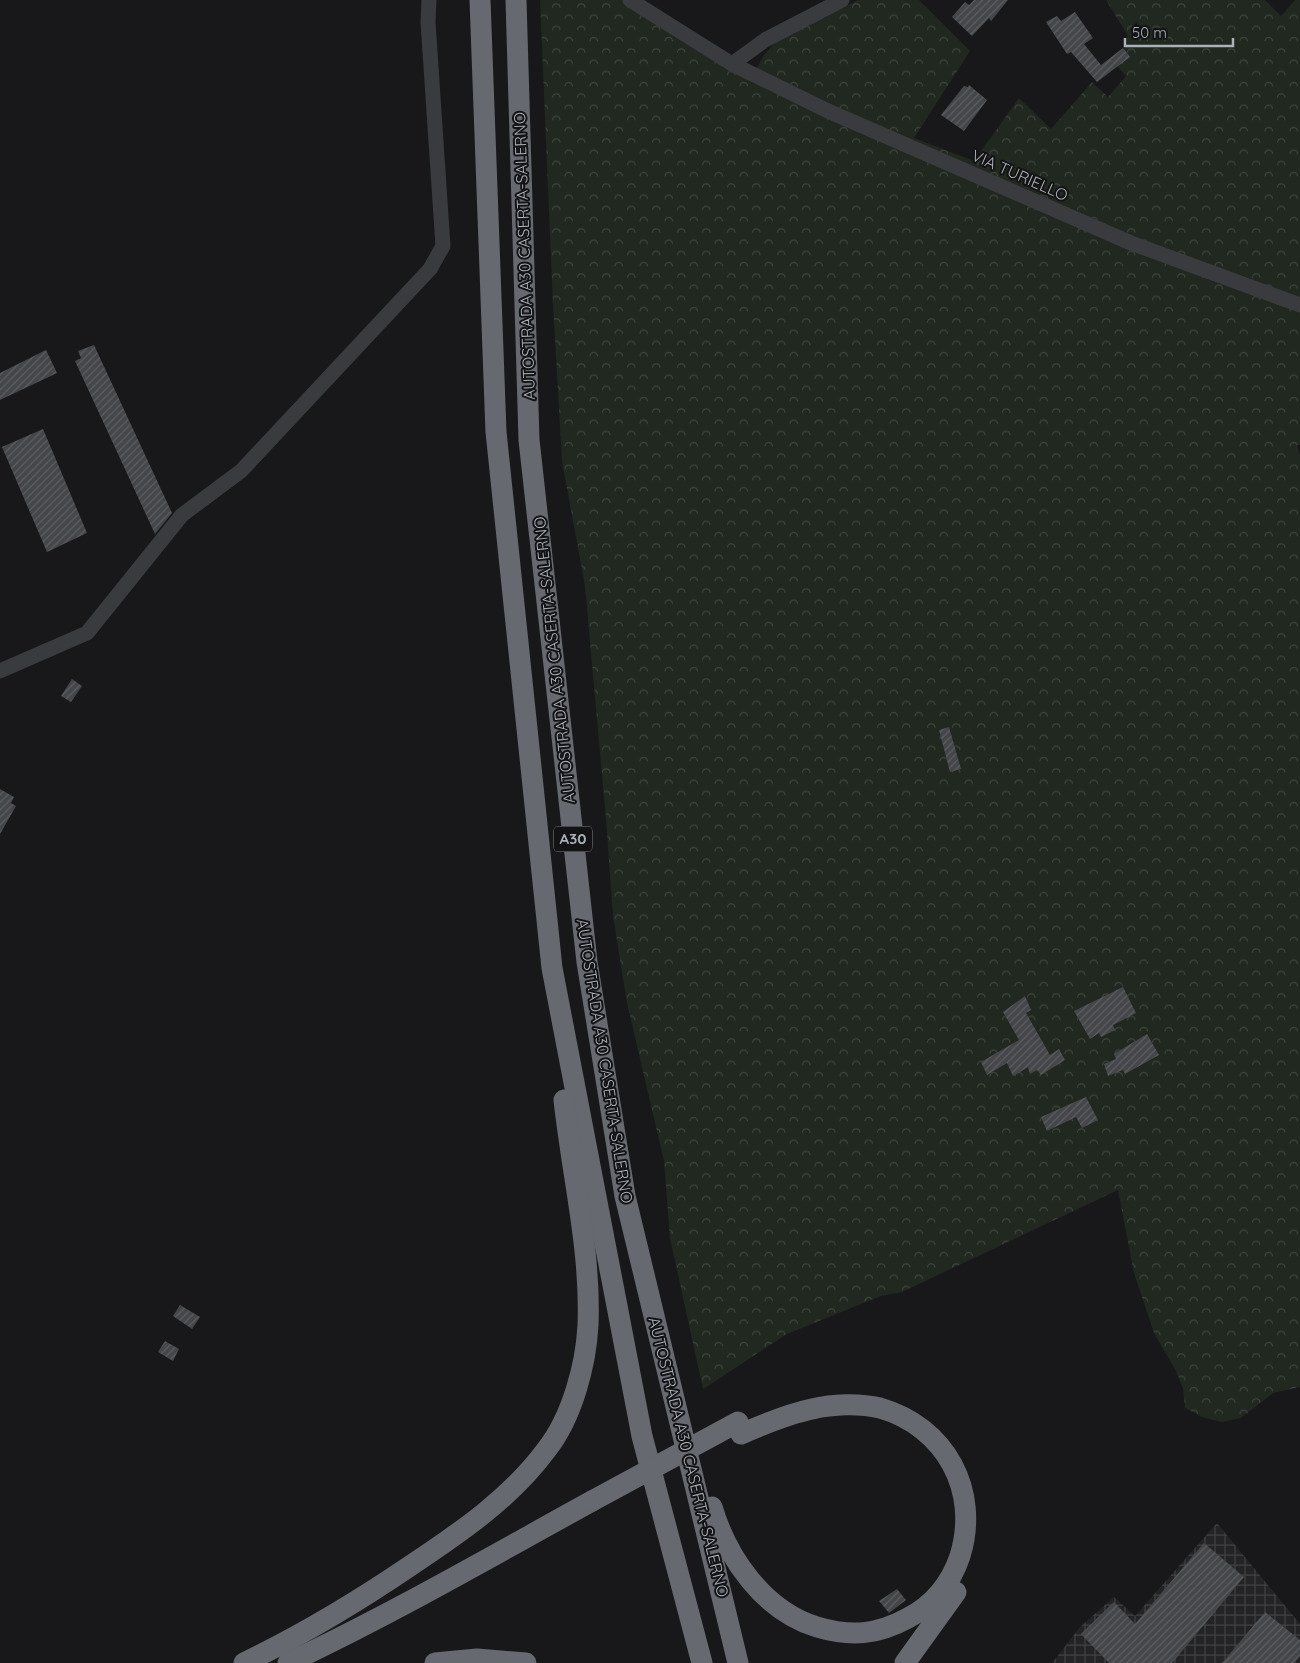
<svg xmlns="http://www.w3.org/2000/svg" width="1300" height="1663" viewBox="0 0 1300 1663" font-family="Quicksand,sans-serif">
<defs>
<pattern id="industrial-grid" width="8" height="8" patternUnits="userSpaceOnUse" patternTransform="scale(1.25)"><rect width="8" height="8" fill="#242427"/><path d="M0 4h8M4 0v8" fill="none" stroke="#414144"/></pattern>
<pattern id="forest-crowns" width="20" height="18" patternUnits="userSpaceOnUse" patternTransform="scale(1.25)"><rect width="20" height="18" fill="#202820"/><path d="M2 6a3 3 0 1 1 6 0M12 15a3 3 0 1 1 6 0" fill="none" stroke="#3e453e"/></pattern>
<pattern id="building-hatch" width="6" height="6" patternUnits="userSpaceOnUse" patternTransform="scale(1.25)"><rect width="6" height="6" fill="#45464a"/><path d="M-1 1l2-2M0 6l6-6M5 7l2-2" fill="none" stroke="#5d5e62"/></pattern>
</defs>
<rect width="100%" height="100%" fill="#18181a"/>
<!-- industrial -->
<path fill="url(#industrial-grid)" d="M 1217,1523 L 1300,1624 L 1300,1663 L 1052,1663 L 1080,1627 L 1114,1597 L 1135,1616 Z"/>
<!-- forest -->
<path fill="url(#forest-crowns)" d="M 540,0 L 627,0 L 752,78 L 762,58 L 775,42 L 858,0 L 919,0 L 970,51 L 914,138 L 974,161 L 1019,98 L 1051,129 L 1092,82 L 1108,97 L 1126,76 L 1111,59 L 1127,46 L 1127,34 L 1106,0 L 1265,0 L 1281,16 L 1295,0 L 1300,0 L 1300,445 L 1297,445 L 1300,456 L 1300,1387 L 1273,1393 L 1241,1418 L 1222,1422 L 1202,1417 L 1185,1408 L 1183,1388 L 1175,1369 L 1154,1333 L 1134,1273 L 1118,1190 L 902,1292 L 881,1296 L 787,1334 L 703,1389 L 670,1238 L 664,1161 L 627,1003 L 613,916 L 606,819 L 585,586 L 562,461 L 553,305 Z"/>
<!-- building -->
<g fill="url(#building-hatch)">
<path d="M 974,0 L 1008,0 L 991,21 L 989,18 L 972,36 L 952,17 L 965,2 L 969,5 Z"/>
<path d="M 1075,12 L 1093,38 L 1084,44 L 1101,65 L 1123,48 L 1130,57 L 1097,82 L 1071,52 L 1067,54 L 1046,22 L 1057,16 L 1061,21 Z"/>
<path d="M 969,85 L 987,100 L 964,131 L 941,115 L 964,86 L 968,87 Z"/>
<path d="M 94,345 L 172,513 L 155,534 L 75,361 L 81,358 L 78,351 Z"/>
<path d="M 46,350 L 57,373 L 0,400 L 0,373 Z"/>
<path d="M 43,429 L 87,533 L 47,552 L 2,447 Z"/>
<path d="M 72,679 L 82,686 L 71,702 L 61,696 Z"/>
<path d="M 949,727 L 961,769 L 950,772 L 939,730 Z"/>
<path d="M 0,789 L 14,797 L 11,803 L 16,806 L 0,834 Z"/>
<path d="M 1123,987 L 1136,1013 L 1113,1025 L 1115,1030 L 1101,1037 L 1099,1033 L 1090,1039 L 1074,1011 Z"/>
<path d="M 1025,996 L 1031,1010 L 1026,1013 L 1050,1055 L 1059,1049 L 1065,1060 L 1041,1075 L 1037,1070 L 1030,1074 L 1028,1067 L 1013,1076 L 1007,1063 L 987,1075 L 981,1062 L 1019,1040 L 1003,1012 Z"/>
<path d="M 1147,1034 L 1159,1055 L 1125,1074 L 1123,1070 L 1108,1076 L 1104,1064 L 1116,1059 L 1114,1054 Z"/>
<path d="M 1086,1097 L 1098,1120 L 1082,1128 L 1076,1117 L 1047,1131 L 1041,1117 Z"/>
<path d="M 180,1305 L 200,1317 L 192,1329 L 173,1316 Z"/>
<path d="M 165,1341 L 179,1349 L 173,1361 L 158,1352 Z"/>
<path d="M 1204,1543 L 1244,1577 L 1172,1663 L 1109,1663 L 1081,1634 L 1114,1602 L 1135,1624 Z"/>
<path d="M 897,1589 L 906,1600 L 889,1613 L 879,1601 Z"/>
<path d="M 1265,1612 L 1300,1640 L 1300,1656 L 1294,1663 L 1222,1663 Z"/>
</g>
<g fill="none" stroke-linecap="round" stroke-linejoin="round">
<!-- minor -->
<g stroke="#393b3e" stroke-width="15">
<path d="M 630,0 L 732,64 L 828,111 L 1131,243 L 1300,305"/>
<path d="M 732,64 L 765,40 L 842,0"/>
<path d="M 0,671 L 87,633 L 182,515 L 241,471 L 430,269 L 443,246 L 428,22 L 429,0"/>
</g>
<!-- highway -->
<g stroke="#66696f" stroke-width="21">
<path d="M 480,0 L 496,432 L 552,968 L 642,1436 L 702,1663"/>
<path d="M 516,0 L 529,440 L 587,962 L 625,1196 L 738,1663"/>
<path d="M 712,1507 C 727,1558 764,1611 817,1627 C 851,1637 877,1635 908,1618 C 933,1605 951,1583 960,1556 C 980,1491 946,1427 880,1408 C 859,1403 833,1404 812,1409 C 788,1414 764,1424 741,1434"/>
<path d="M 244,1663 C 302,1635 357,1602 410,1566 C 461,1532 511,1498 547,1449 C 572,1417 586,1365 588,1325 C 591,1250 572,1175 564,1100"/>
<path d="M 288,1663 C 392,1614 492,1556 592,1501"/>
<path d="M 435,1663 L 477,1659 L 526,1663"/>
<path d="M 905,1663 L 956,1592"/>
</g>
<!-- highway-bridge -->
<path stroke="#66696f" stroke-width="21" d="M 592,1501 L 738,1422"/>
</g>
<g text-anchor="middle" stroke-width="4" stroke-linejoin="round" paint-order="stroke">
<!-- shield labels -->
<rect fill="#131315" stroke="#7d8287" stroke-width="1" x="554" y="826.5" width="38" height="25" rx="4"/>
<g font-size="15" font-weight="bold" fill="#abb1b8">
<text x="573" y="844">A30</text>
</g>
<!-- street labels -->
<g font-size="16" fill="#abb1b8" stroke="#131315">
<text transform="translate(1020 175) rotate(24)" y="6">VIA TURIELLO</text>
<text transform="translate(524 256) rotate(-92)" y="6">AUTOSTRADA A30 CASERTA-SALERNO</text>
<text transform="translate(554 660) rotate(-96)" y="6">AUTOSTRADA A30 CASERTA-SALERNO</text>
<text transform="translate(605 1061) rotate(81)" y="6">AUTOSTRADA A30 CASERTA-SALERNO</text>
<text transform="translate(689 1457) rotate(76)" y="6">AUTOSTRADA A30 CASERTA-SALERNO</text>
</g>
</g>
<!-- scale -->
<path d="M1125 38v8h108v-8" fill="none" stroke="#abb1b8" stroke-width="2.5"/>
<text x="1132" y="38" font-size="15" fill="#abb1b8" stroke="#131315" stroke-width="4" paint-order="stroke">50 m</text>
</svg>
